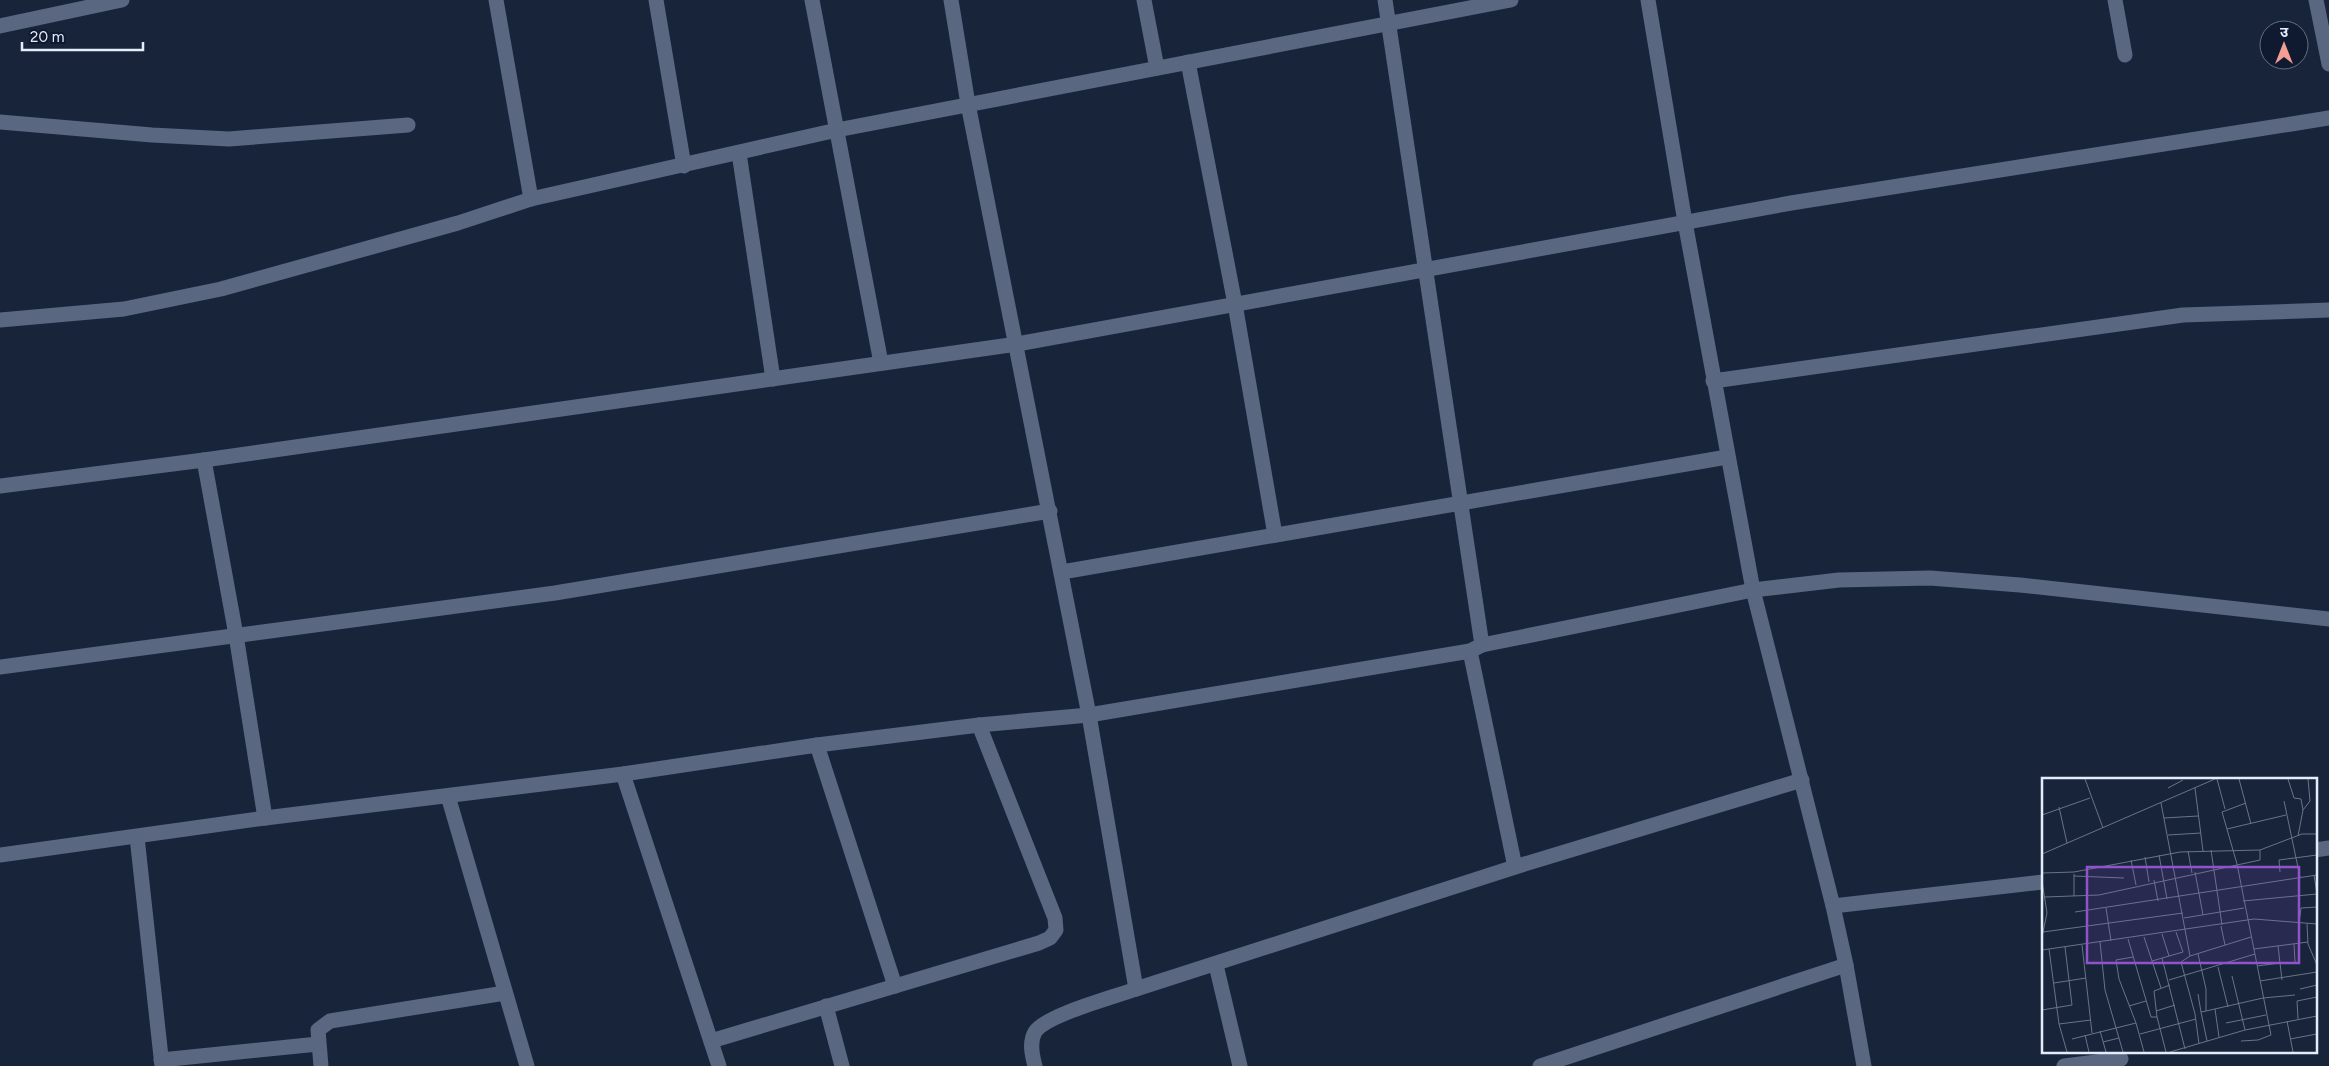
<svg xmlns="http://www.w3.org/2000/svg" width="2329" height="1066" viewBox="0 0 2329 1066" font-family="Figtree,'Noto Sans Devanagari',sans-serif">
<rect width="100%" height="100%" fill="#18243a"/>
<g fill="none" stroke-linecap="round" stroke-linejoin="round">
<!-- street -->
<g stroke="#596781" stroke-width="15">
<path d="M 496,0 L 531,199"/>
<path d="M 656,0 L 684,166"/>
<path d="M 812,0 L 881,363"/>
<path d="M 951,0 L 968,104 L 1089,715 L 1136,989 L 1515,867 L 1802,780"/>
<path d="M 1144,0 L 1157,68"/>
<path d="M 1385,0 L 1482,645"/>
<path d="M 1648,0 L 1685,222 L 1753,590 L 1833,906 L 1846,965 L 1864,1066"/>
<path d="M 2115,0 L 2125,55"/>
<path d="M 2316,0 L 2329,64"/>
<path d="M 0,26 L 122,0"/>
<path d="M 1188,62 L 1235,304 L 1275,535"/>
<path d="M 0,122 L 152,135 L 229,139 L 408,125"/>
<path d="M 739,153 L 773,379"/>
<path d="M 0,320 L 124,309 L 221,289 L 458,223 L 531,199 L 837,130 L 1511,0"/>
<path d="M 1713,381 L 2183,315 L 2329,310"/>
<path d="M 204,460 L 236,635 L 265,818"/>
<path d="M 0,486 L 204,460 L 1017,344 L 1791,203 L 2329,118"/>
<path d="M 1062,572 L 1727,457"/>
<path d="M 1470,651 L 1515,867"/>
<path d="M 0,667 L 555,593 L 1050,511"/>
<path d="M 817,745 L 895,986"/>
<path d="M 623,774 L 719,1066"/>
<path d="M 448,796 L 527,1066"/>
<path d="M 137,837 L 162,1066"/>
<path d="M 2315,850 L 2329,848"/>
<path d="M 0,855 L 265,818 L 623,774 L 817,745 L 979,725 L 1089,715 L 1470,651 L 1482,645 L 1753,590 L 1839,580 L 1930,578 L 2020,585 L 2329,619"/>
<path d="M 1833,906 L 2043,882"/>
<path d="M 1216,965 L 1240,1066"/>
<path d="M 826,1006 L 842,1066"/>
<path d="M 711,1041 L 1039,943 L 1050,938 L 1056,930 L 1055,918 L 979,725"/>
<path d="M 161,1060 L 318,1044"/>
<path d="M 321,1066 L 318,1030 L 330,1021 L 505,993"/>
<path d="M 1035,1066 C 1032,1055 1029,1042 1035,1032 C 1046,1015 1114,997 1136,989"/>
<path d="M 1540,1066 L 1846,965"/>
<path d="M 2064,1066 L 2121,1059"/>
</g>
</g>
<!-- overview -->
<g transform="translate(2042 778)">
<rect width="275" height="275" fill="#18243a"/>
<path fill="none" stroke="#6a7488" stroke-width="1" d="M 43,1 L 61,50M 175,1 L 183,31M 197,1 L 209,46M 246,1 L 252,20 L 259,21 L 261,32M 126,10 L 141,2M 153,10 L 161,73M 242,23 L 258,99M 119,25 L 148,178 L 209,159M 17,29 L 25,65M 0,37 L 48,20M 122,40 L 156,38M 185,51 L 244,37M 126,57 L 159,55M 256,58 L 261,32 L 268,23 L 266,1M 169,72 L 180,147M 146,73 L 150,95M 0,76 L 173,1M 117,77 L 125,121M 103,79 L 107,104M 89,82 L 94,107M 153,94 L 161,137M 238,94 L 237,82 L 275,77M 0,95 L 32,94 L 138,74 L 218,72 L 260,56 L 275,56M 32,96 L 32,118M 272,97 L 275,116M 32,98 L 82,100M 112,102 L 116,123M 0,103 L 5,135 L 0,159M 3,119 L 57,117 L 218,82 L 218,72M 201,123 L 275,116M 64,130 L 69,163M 33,134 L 275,97M 142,140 L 202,130M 257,145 L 259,130 L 275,129M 265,146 L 266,166 L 275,187M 179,148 L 183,167M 1,154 L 141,135M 120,156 L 127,178M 102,159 L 119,210M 86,161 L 109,239 L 115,239 L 124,274M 58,164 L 63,212 L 81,274M 252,166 L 253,184M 40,167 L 50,255M 236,168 L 240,202M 7,171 L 17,246 L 25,274M 212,171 L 266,164M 0,172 L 212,141 L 275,146M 156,176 L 164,211 L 164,233 L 159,234 L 165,263M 148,178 L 139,184 L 153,236 L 157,266M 91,179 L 74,182 L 77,201 L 94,245M 120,180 L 143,271M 110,183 L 141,174 L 134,154M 215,188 L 238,185M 176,189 L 186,229M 190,198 L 203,252M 127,202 L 213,176M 218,203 L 275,194M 12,205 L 44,200M 258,211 L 275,207M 156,216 L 159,234M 87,228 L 104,223M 173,231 L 177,259M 0,232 L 30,227 L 23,169M 114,233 L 133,227M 164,233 L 221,220 L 253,217M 115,239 L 112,213 L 128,207M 256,241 L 255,223 L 275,219M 245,243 L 251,274M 184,245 L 224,237M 17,246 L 49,242M 58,253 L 64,274M 98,256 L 154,241M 43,257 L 47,274M 30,261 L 94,245 L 102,274M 248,261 L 275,256M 199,263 L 216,262 L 229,257 L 195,86 L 180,34 L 204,25M 61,264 L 77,260M 128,274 L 203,252 L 275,238"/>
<path fill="#9053cb" fill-opacity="0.15" stroke="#9053cb" stroke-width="2.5" d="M 45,89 L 257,89 L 257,185 L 45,185 Z"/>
<rect width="275" height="275" fill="none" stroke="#e4edfc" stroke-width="2.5"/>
</g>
<!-- north arrow -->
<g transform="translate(2284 45)"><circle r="24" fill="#0f1a30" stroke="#646e82"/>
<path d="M0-4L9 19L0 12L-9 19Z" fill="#f59c93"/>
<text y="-8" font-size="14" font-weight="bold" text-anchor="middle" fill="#e4edfc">उ</text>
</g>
<!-- scale -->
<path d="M22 42v8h121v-8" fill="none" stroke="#e4edfc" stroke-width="2.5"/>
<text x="30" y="42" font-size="15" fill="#e4edfc" stroke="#0f1a30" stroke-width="4" paint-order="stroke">20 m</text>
</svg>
